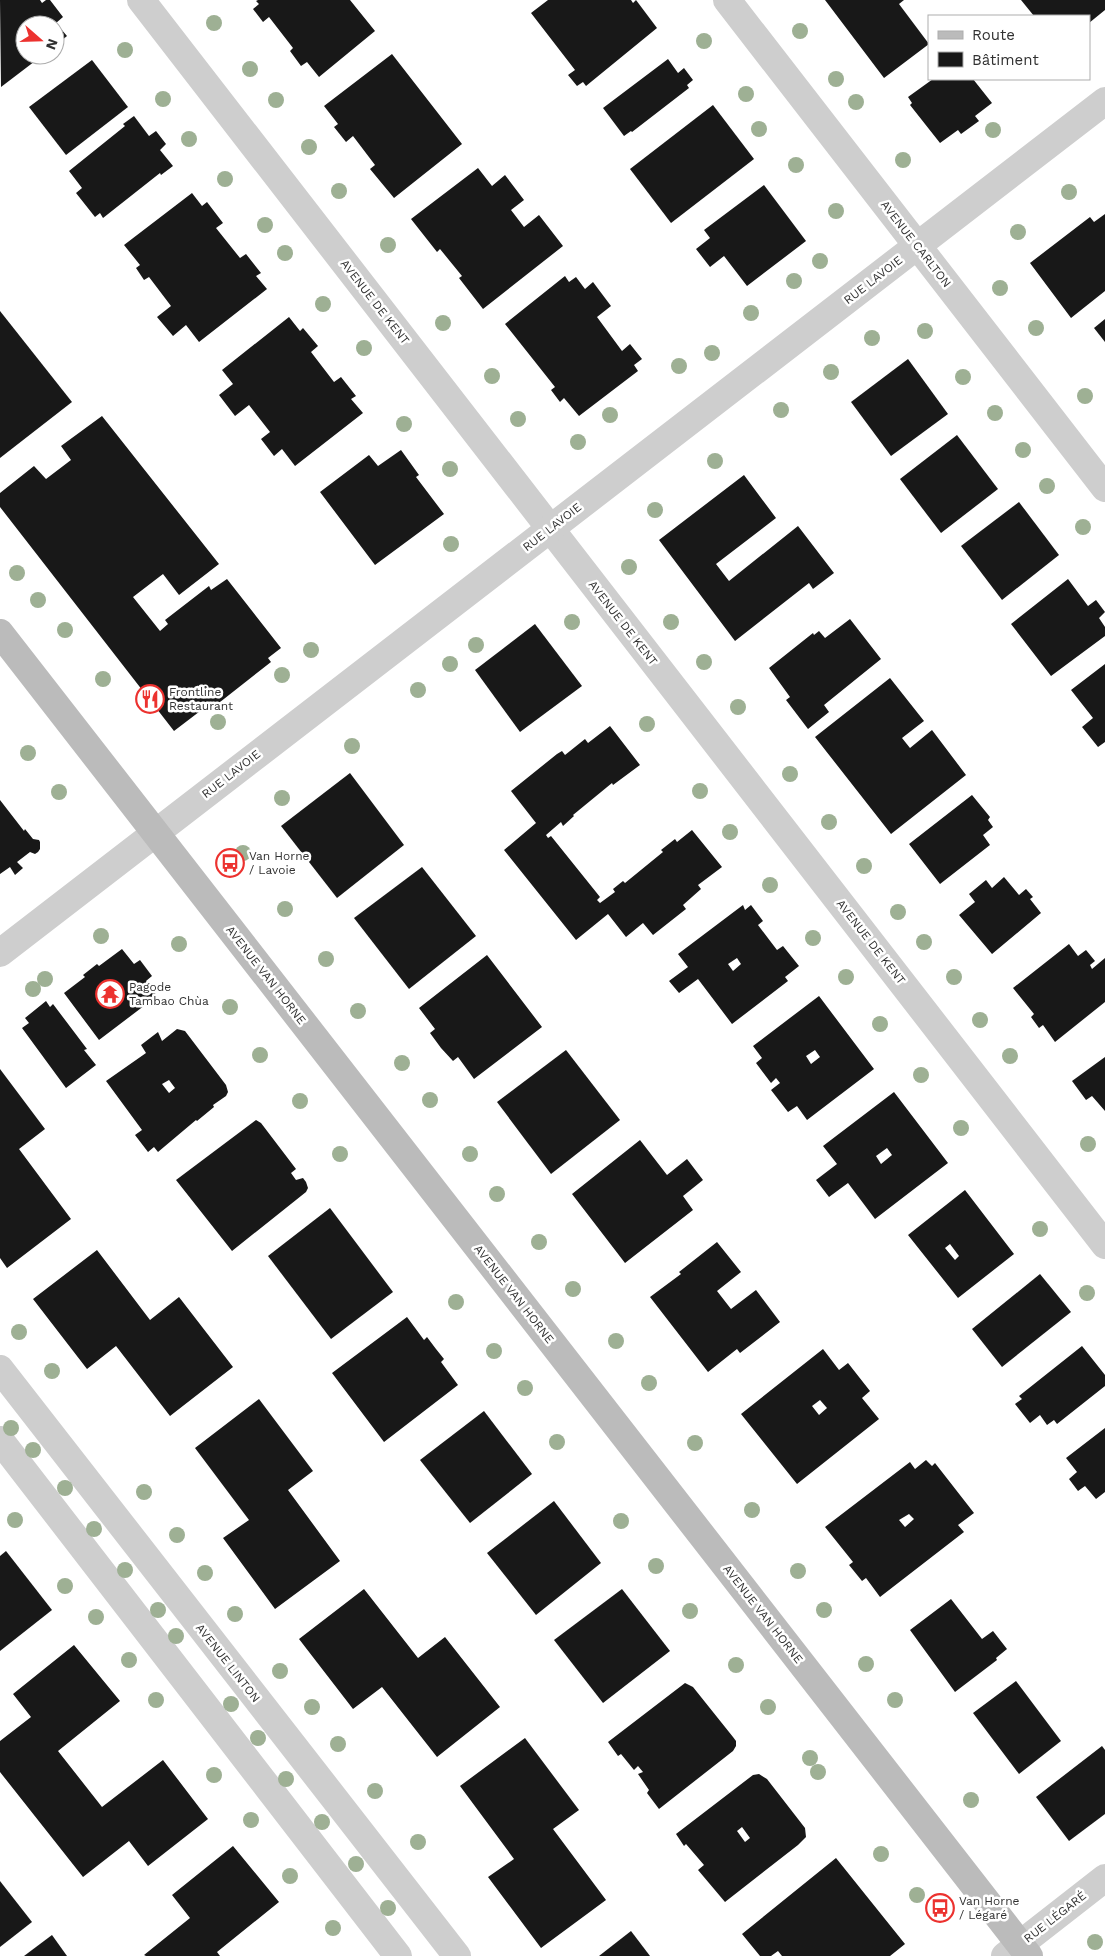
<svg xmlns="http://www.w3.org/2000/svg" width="1105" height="1956" viewBox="0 0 1105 1956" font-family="'Work Sans',sans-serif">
<rect width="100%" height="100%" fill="#fff"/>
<!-- building -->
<g fill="#181818" fill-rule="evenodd">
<path d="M 0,0 L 40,0 L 42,3 L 46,0 L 50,0 L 63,17 L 56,23 L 67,36 L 55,46 L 55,25 L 25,25 L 25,55 L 43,55 L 1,87 Z"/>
<path d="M 258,0 L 350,0 L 375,31 L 319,77 L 307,62 L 301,66 L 290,51 L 293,48 L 269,17 L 263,22 L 253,9 L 259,4 L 256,1 Z"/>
<path d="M 548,0 L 631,0 L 633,3 L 636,0 L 657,28 L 586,86 L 583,82 L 577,86 L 568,75 L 575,70 L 531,13 Z"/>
<path d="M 825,0 L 904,0 L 899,4 L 929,44 L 884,78 Z"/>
<path d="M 1021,0 L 1105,0 L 1105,10 L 1089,23 L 1089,16 L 1034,16 Z"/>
<path d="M 392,54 L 462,144 L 394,198 L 370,169 L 375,165 L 353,136 L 346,142 L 334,127 L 338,124 L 324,106 Z"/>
<path d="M 668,59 L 678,73 L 684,68 L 693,80 L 687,85 L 689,88 L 632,132 L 631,131 L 624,136 L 603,108 Z"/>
<path d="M 92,60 L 128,107 L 66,155 L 29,107 Z"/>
<path d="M 933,79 L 973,79 L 992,103 L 975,116 L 979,121 L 961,134 L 958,130 L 940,143 L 910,105 L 912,103 L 908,97 Z"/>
<path d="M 713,105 L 754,159 L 671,223 L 630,169 Z"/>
<path d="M 134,116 L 149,136 L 156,131 L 166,144 L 160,150 L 173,166 L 161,175 L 160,173 L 103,218 L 100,213 L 95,217 L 76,193 L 82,188 L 69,171 L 125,126 L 123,124 Z"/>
<path d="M 478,168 L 492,186 L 505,175 L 524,200 L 511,210 L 524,227 L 539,215 L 563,246 L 483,309 L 459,278 L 462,276 L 440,249 L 437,252 L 411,219 Z"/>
<path d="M 764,185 L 806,241 L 747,286 L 724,256 L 710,267 L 696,249 L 710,238 L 704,230 Z"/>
<path d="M 192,193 L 202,206 L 207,202 L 223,223 L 216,228 L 240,258 L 246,254 L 261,273 L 256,276 L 267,289 L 199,342 L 186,325 L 173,336 L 157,317 L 171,306 L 149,277 L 144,280 L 136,268 L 140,265 L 124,245 Z"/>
<path d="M 1105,214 L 1105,291 L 1071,318 L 1030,263 L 1090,217 L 1094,222 Z"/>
<path d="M 565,276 L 569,282 L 576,277 L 585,289 L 593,282 L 611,306 L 597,317 L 622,351 L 630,344 L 642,359 L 634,365 L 638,371 L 579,416 L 564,398 L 560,402 L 551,390 L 555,387 L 505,324 Z"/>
<path d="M 0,311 L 72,402 L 0,458 Z"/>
<path d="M 289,317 L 300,331 L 303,328 L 318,346 L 311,352 L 334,382 L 341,377 L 356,396 L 351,399 L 363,413 L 295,466 L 282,449 L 274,456 L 261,439 L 270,432 L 249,405 L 235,416 L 219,395 L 233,384 L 222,370 Z"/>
<path d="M 1105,319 L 1105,342 L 1094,328 Z"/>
<path d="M 908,359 L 948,414 L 891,456 L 851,402 Z"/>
<path d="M 102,416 L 219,564 L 179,595 L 163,574 L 133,597 L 160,631 L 168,624 L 165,620 L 209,586 L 211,590 L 227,579 L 281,648 L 268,658 L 271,662 L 215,706 L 212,702 L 174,731 L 0,507 L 0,493 L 34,466 L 46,479 L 71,460 L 61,446 Z"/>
<path d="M 957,435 L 998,489 L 941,533 L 900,479 Z"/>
<path d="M 401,450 L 419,475 L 416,477 L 444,514 L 375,565 L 320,492 L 369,455 L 378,466 Z"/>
<path d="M 744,475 L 776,518 L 716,564 L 729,581 L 798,526 L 834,573 L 813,589 L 809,583 L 735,641 L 659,540 Z"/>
<path d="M 1019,502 L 1059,555 L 1002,600 L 961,546 Z"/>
<path d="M 1068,579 L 1088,606 L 1096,600 L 1105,612 L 1099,618 L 1105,627 L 1105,636 L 1051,676 L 1011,624 Z"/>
<path d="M 850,619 L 881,659 L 824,705 L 829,712 L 808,729 L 786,700 L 790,697 L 769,668 L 813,633 L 814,635 L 819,631 L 825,638 Z"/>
<path d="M 535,624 L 582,686 L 520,732 L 475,670 Z"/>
<path d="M 1105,664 L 1105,742 L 1098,747 L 1082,727 L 1093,718 L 1071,690 Z"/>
<path d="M 890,678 L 924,721 L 902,738 L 910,748 L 932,730 L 966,775 L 891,834 L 815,737 Z"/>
<path d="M 610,726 L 640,765 L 613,785 L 612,783 L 573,815 L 574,816 L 563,826 L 561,822 L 546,835 L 548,838 L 551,836 L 600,897 L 597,900 L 600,903 L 615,892 L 613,889 L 623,881 L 625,883 L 663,852 L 661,850 L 675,839 L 677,842 L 692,830 L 722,867 L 698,885 L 701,889 L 683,905 L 686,909 L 653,935 L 643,923 L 626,937 L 608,914 L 576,940 L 504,850 L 536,823 L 511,791 L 557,754 L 562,751 L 565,755 L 585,739 L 588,743 Z"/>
<path d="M 350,773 L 404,845 L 337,898 L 281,826 Z"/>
<path d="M 972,795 L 990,817 L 988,820 L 993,827 L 983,835 L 990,845 L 940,884 L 909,844 Z"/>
<path d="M 0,800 L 24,831 L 25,829 L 33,839 L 39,840 L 40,842 L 40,849 L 38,852 L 35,854 L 30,852 L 17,862 L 23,868 L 15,875 L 10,867 L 0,874 Z"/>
<path d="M 422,867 L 476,936 L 409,989 L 354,918 Z"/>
<path d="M 1004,877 L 1019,895 L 1026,889 L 1033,897 L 1030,899 L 1041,913 L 992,954 L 959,915 L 975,902 L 969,894 L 986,880 L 992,888 Z"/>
<path d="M 743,905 L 745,910 L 751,905 L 763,921 L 758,925 L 777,950 L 783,946 L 799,966 L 785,977 L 788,981 L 732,1024 L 698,979 L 679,993 L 669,981 L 688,967 L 678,954 ZM 737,958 L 741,964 L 733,971 L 728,964 Z"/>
<path d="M 1069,944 L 1078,956 L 1086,950 L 1095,961 L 1090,965 L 1092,969 L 1105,958 L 1105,1002 L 1055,1042 L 1043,1025 L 1039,1028 L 1031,1017 L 1034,1014 L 1013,988 Z"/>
<path d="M 122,949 L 134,964 L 140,960 L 152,976 L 146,981 L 157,996 L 99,1040 L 64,993 L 85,977 L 83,975 L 97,964 L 99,966 Z"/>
<path d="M 487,955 L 542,1027 L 474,1079 L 458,1057 L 453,1061 L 441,1048 L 430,1033 L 435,1029 L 419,1008 Z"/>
<path d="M 819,996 L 874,1069 L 807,1120 L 797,1106 L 788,1112 L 771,1090 L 780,1083 L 776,1078 L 771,1083 L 756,1063 L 762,1058 L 753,1046 ZM 815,1050 L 820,1057 L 811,1064 L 806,1056 Z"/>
<path d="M 46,1001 L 50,1007 L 53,1004 L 87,1049 L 84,1050 L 96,1065 L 66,1088 L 22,1028 L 29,1023 L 25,1018 Z"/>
<path d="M 177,1029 L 185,1031 L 226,1085 L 228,1092 L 226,1096 L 213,1105 L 214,1107 L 197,1121 L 196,1120 L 158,1152 L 154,1147 L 148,1152 L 135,1135 L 142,1130 L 106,1081 L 146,1053 L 141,1045 L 158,1032 L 162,1041 ZM 169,1080 L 175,1088 L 169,1093 L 162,1084 Z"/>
<path d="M 566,1050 L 620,1120 L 551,1174 L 497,1102 Z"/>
<path d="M 1105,1057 L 1105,1111 L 1092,1096 L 1086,1100 L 1072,1081 Z"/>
<path d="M 0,1069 L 45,1129 L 19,1149 L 71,1219 L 7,1268 L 0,1258 Z"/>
<path d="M 894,1092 L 948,1163 L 875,1219 L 848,1183 L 829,1197 L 816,1180 L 837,1164 L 823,1146 ZM 887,1148 L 892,1155 L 881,1164 L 876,1156 Z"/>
<path d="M 256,1120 L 261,1123 L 296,1169 L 291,1173 L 296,1180 L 303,1178 L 306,1182 L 308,1188 L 306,1192 L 232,1251 L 176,1180 Z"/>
<path d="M 640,1140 L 667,1175 L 687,1159 L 703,1180 L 683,1196 L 693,1210 L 625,1263 L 572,1194 Z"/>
<path d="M 965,1190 L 1014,1254 L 958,1298 L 908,1235 ZM 950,1244 L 959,1256 L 955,1260 L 945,1248 Z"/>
<path d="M 330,1208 L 393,1292 L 331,1339 L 268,1256 Z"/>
<path d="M 717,1242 L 741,1272 L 717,1291 L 731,1309 L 756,1290 L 780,1322 L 740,1353 L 737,1349 L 708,1372 L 650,1297 L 681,1274 L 679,1272 Z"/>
<path d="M 97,1250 L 150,1320 L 179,1297 L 233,1367 L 170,1416 L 116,1346 L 87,1369 L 33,1299 Z"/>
<path d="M 1040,1274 L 1071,1312 L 1002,1367 L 972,1329 Z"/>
<path d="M 407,1317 L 424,1340 L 427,1337 L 436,1349 L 444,1359 L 441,1362 L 458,1385 L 384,1442 L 332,1373 Z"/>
<path d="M 1082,1346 L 1105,1375 L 1105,1386 L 1057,1424 L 1054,1420 L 1047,1425 L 1040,1415 L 1030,1423 L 1015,1404 L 1022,1399 L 1019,1396 Z"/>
<path d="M 823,1349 L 839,1370 L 848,1363 L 870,1391 L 862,1398 L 879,1419 L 797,1484 L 741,1414 ZM 820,1400 L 827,1408 L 819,1415 L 812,1406 Z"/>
<path d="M 259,1399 L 313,1471 L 288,1490 L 340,1561 L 275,1609 L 223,1538 L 249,1520 L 195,1448 Z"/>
<path d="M 484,1411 L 532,1474 L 470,1523 L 420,1460 Z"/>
<path d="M 1105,1428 L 1105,1492 L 1096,1499 L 1085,1486 L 1078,1491 L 1069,1479 L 1077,1472 L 1066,1458 Z"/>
<path d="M 926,1460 L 932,1466 L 935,1463 L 974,1513 L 958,1525 L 964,1532 L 880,1597 L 866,1578 L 862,1581 L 849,1565 L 853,1562 L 825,1527 L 910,1462 L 915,1469 ZM 909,1514 L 914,1519 L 905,1527 L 899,1520 Z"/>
<path d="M 554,1501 L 601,1563 L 536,1615 L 487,1553 Z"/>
<path d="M 6,1551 L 52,1610 L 0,1651 L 0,1556 Z"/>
<path d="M 364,1589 L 418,1658 L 445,1637 L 500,1707 L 437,1757 L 382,1687 L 353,1709 L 299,1639 Z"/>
<path d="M 622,1589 L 670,1651 L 603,1703 L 554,1640 Z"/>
<path d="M 951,1599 L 982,1639 L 993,1631 L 1007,1649 L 996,1658 L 997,1660 L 955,1692 L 910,1630 Z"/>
<path d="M 74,1645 L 120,1701 L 58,1751 L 102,1807 L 163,1760 L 208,1819 L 148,1866 L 129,1841 L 83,1877 L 0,1772 L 0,1741 L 31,1717 L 13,1694 Z"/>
<path d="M 1016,1681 L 1061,1741 L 1019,1774 L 973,1713 Z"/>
<path d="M 685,1683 L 693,1687 L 733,1737 L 736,1741 L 736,1746 L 733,1751 L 659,1809 L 647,1793 L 649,1790 L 638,1774 L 643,1772 L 638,1766 L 634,1770 L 621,1754 L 618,1756 L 608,1742 Z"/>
<path d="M 525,1738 L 579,1810 L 553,1829 L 606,1900 L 541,1948 L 488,1877 L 514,1859 L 460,1786 Z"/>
<path d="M 1102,1746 L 1105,1750 L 1105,1814 L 1069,1841 L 1036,1797 Z"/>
<path d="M 759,1774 L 767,1779 L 805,1828 L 806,1837 L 798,1845 L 725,1902 L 698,1870 L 704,1865 L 686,1844 L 684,1846 L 676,1834 L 753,1775 ZM 742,1827 L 750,1838 L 745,1842 L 737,1831 Z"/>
<path d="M 233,1846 L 279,1902 L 217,1952 L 220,1956 L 146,1956 L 144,1955 L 190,1918 L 172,1895 Z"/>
<path d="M 836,1858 L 905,1944 L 890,1956 L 782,1956 L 778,1951 L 771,1956 L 760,1956 L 742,1934 Z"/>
<path d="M 0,1881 L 32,1922 L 0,1947 Z"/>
<path d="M 631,1931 L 650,1956 L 599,1956 Z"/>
<path d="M 52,1935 L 67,1956 L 24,1956 Z"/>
</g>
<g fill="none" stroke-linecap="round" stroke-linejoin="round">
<!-- street -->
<g stroke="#cecece" stroke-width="28">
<path d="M 141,0 L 1105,1245"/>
<path d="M 727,0 L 1105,488"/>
<path d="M 0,953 L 1105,101"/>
<path d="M 0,1369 L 457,1956"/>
<path d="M 0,1440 L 398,1956"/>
<path d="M 1005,1956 L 1105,1878"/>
</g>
<!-- secondary -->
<path stroke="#bbb" stroke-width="28" d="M 0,633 L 1029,1956"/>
</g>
<!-- trees -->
<g fill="#9eb094">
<circle cx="214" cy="23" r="8"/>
<circle cx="800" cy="31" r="8"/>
<circle cx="704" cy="41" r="8"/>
<circle cx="125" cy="50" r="8"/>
<circle cx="250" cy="69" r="8"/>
<circle cx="836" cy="79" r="8"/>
<circle cx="746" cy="94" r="8"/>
<circle cx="163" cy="99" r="8"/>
<circle cx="276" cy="100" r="8"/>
<circle cx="856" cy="102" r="8"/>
<circle cx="759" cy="129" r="8"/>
<circle cx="993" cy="130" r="8"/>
<circle cx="189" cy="139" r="8"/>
<circle cx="309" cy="147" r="8"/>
<circle cx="903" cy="160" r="8"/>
<circle cx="796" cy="165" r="8"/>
<circle cx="225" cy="179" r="8"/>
<circle cx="339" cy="191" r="8"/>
<circle cx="1069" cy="192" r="8"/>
<circle cx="836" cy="211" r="8"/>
<circle cx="265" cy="225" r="8"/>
<circle cx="1018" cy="232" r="8"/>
<circle cx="388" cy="245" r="8"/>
<circle cx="285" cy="253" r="8"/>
<circle cx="820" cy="261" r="8"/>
<circle cx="794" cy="281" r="8"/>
<circle cx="1000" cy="288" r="8"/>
<circle cx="323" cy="304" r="8"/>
<circle cx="751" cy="313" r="8"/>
<circle cx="443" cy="323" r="8"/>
<circle cx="1036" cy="328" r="8"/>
<circle cx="925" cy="331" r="8"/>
<circle cx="872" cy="338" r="8"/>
<circle cx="364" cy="348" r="8"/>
<circle cx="712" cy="353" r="8"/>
<circle cx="679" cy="366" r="8"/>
<circle cx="831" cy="372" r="8"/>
<circle cx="492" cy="376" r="8"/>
<circle cx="963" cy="377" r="8"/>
<circle cx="1085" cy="396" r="8"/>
<circle cx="781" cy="410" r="8"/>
<circle cx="995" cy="413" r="8"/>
<circle cx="610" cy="415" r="8"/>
<circle cx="518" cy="419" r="8"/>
<circle cx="404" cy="424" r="8"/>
<circle cx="578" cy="442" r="8"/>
<circle cx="1023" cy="450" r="8"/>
<circle cx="715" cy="461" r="8"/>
<circle cx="450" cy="469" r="8"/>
<circle cx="1047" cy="486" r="8"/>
<circle cx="655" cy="510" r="8"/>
<circle cx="1083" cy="527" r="8"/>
<circle cx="451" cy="544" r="8"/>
<circle cx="629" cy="567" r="8"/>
<circle cx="17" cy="573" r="8"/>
<circle cx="38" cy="600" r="8"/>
<circle cx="572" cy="622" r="8"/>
<circle cx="671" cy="622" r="8"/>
<circle cx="65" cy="630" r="8"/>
<circle cx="476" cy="645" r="8"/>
<circle cx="311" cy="650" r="8"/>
<circle cx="704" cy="662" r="8"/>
<circle cx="450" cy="664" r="8"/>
<circle cx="282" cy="675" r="8"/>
<circle cx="103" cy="679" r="8"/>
<circle cx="418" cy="690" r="8"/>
<circle cx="738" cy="707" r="8"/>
<circle cx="218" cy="722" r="8"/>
<circle cx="647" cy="724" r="8"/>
<circle cx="352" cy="746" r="8"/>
<circle cx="28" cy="753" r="8"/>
<circle cx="790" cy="774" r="8"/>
<circle cx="700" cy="791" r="8"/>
<circle cx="59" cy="792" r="8"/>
<circle cx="282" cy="798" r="8"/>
<circle cx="829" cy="822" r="8"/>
<circle cx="730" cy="832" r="8"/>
<circle cx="243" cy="853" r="8"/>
<circle cx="864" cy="866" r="8"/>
<circle cx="770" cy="885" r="8"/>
<circle cx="285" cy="909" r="8"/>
<circle cx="898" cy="912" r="8"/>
<circle cx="101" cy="936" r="8"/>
<circle cx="813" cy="938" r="8"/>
<circle cx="924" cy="942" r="8"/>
<circle cx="179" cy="944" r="8"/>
<circle cx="326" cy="959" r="8"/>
<circle cx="846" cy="977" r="8"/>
<circle cx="954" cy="977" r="8"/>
<circle cx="45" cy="979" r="8"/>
<circle cx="33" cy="989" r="8"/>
<circle cx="230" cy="1007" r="8"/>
<circle cx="358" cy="1011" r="8"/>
<circle cx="980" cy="1020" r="8"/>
<circle cx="880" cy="1024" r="8"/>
<circle cx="260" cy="1055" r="8"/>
<circle cx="1010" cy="1056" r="8"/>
<circle cx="402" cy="1063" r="8"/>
<circle cx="921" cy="1075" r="8"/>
<circle cx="430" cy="1100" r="8"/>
<circle cx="300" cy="1101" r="8"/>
<circle cx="961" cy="1128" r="8"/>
<circle cx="1088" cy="1144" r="8"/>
<circle cx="340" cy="1154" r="8"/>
<circle cx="470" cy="1154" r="8"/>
<circle cx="497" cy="1194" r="8"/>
<circle cx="1040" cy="1229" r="8"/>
<circle cx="539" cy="1242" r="8"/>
<circle cx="573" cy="1289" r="8"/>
<circle cx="1087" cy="1293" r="8"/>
<circle cx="456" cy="1302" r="8"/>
<circle cx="19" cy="1332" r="8"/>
<circle cx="616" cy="1341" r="8"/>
<circle cx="494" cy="1351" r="8"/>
<circle cx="52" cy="1371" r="8"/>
<circle cx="649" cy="1383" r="8"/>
<circle cx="525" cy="1388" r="8"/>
<circle cx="11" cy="1428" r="8"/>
<circle cx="557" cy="1442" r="8"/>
<circle cx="695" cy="1443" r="8"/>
<circle cx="33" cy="1450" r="8"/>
<circle cx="65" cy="1488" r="8"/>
<circle cx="144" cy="1492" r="8"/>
<circle cx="752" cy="1510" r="8"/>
<circle cx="15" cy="1520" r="8"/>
<circle cx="621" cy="1521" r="8"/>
<circle cx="94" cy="1529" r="8"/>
<circle cx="177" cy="1535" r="8"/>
<circle cx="656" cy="1566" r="8"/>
<circle cx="125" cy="1570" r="8"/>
<circle cx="798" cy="1571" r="8"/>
<circle cx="205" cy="1573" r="8"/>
<circle cx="65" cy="1586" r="8"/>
<circle cx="158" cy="1610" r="8"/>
<circle cx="824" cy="1610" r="8"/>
<circle cx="690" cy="1611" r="8"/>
<circle cx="235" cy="1614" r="8"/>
<circle cx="96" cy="1617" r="8"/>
<circle cx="176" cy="1636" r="8"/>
<circle cx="129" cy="1660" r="8"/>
<circle cx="866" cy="1664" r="8"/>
<circle cx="736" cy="1665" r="8"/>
<circle cx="280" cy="1671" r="8"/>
<circle cx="156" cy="1700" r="8"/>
<circle cx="895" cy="1700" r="8"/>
<circle cx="231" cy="1704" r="8"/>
<circle cx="312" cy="1707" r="8"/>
<circle cx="768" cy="1707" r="8"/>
<circle cx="258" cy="1738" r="8"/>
<circle cx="338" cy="1744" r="8"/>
<circle cx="810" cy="1758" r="8"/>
<circle cx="818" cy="1772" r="8"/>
<circle cx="214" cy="1775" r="8"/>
<circle cx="286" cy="1779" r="8"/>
<circle cx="375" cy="1791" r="8"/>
<circle cx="971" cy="1800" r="8"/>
<circle cx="251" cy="1820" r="8"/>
<circle cx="322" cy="1822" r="8"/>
<circle cx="418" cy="1842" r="8"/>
<circle cx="881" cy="1854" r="8"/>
<circle cx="356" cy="1864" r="8"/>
<circle cx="290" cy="1876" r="8"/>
<circle cx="917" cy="1895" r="8"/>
<circle cx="388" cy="1908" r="8"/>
<circle cx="333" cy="1928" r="8"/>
<circle cx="1095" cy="1942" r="8"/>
</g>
<!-- icons -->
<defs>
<symbol id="restaurant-ring" viewBox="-11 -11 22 22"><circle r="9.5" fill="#fff" stroke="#ec322f" stroke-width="1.5"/><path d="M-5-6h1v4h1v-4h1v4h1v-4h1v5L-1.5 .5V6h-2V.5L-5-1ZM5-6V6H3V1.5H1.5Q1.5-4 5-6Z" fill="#ec322f"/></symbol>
<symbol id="bus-ring" viewBox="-11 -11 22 22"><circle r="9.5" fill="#fff" stroke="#ec322f" stroke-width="1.5"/><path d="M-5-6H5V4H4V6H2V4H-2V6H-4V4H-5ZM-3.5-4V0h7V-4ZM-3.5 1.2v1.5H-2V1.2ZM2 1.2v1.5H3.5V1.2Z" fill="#ec322f"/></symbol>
<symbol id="temple-ring" viewBox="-11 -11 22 22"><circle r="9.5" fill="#fff" stroke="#ec322f" stroke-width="1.5"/><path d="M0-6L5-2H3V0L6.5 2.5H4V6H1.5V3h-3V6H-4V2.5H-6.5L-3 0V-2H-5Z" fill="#ec322f"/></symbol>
</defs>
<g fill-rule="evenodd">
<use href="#restaurant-ring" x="134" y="683" width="32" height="32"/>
<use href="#bus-ring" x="214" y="847" width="32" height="32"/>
<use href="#temple-ring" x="94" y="978" width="32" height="32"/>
<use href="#bus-ring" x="924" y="1892" width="32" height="32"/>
</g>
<g text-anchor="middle" stroke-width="5" stroke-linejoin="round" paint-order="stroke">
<!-- street labels -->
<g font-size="12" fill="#313131" stroke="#fff">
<text transform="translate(916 244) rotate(52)" y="4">AVENUE CARLTON</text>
<text transform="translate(873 280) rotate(-38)" y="4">RUE LAVOIE</text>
<text transform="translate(375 302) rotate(52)" y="4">AVENUE DE KENT</text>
<text transform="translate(552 527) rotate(-38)" y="4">RUE LAVOIE</text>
<text transform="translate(623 623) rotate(52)" y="4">AVENUE DE KENT</text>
<text transform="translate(231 774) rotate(-38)" y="4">RUE LAVOIE</text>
<text transform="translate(871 942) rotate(52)" y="4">AVENUE DE KENT</text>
<text transform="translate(266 975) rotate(52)" y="4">AVENUE VAN HORNE</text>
<text transform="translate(514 1294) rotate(52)" y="4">AVENUE VAN HORNE</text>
<text transform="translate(763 1614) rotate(52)" y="4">AVENUE VAN HORNE</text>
<text transform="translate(228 1663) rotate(52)" y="4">AVENUE LINTON</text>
<text transform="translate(1055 1917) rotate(-38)" y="4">RUE LÉGARÉ</text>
</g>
<!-- poi labels -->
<g font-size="12" fill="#313131" stroke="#fff" text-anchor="start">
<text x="169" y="696">Frontline<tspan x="169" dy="14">Restaurant</tspan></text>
<text x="249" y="860">Van Horne<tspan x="249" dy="14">/ Lavoie</tspan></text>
<text x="129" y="991">Pagode<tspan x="129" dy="14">Tambao Chùa</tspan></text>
<text x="959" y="1905">Van Horne<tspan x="959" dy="14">/ Légaré</tspan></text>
</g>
</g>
<!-- legend -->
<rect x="928" y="15" width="162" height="65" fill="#ffffff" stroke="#adadad"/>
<rect x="938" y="31" width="25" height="8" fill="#bbbbbb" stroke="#adadad"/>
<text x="972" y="40" font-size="15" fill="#313131">Route</text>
<rect x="938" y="52" width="25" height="15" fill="#181818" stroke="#adadad"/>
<text x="972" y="65" font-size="15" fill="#313131">Bâtiment</text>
<!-- north arrow -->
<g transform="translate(40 40) rotate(110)"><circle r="24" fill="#ffffff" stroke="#adadad"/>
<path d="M0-4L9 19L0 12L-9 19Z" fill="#ec322f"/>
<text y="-8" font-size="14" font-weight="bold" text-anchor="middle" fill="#313131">N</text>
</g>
</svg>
